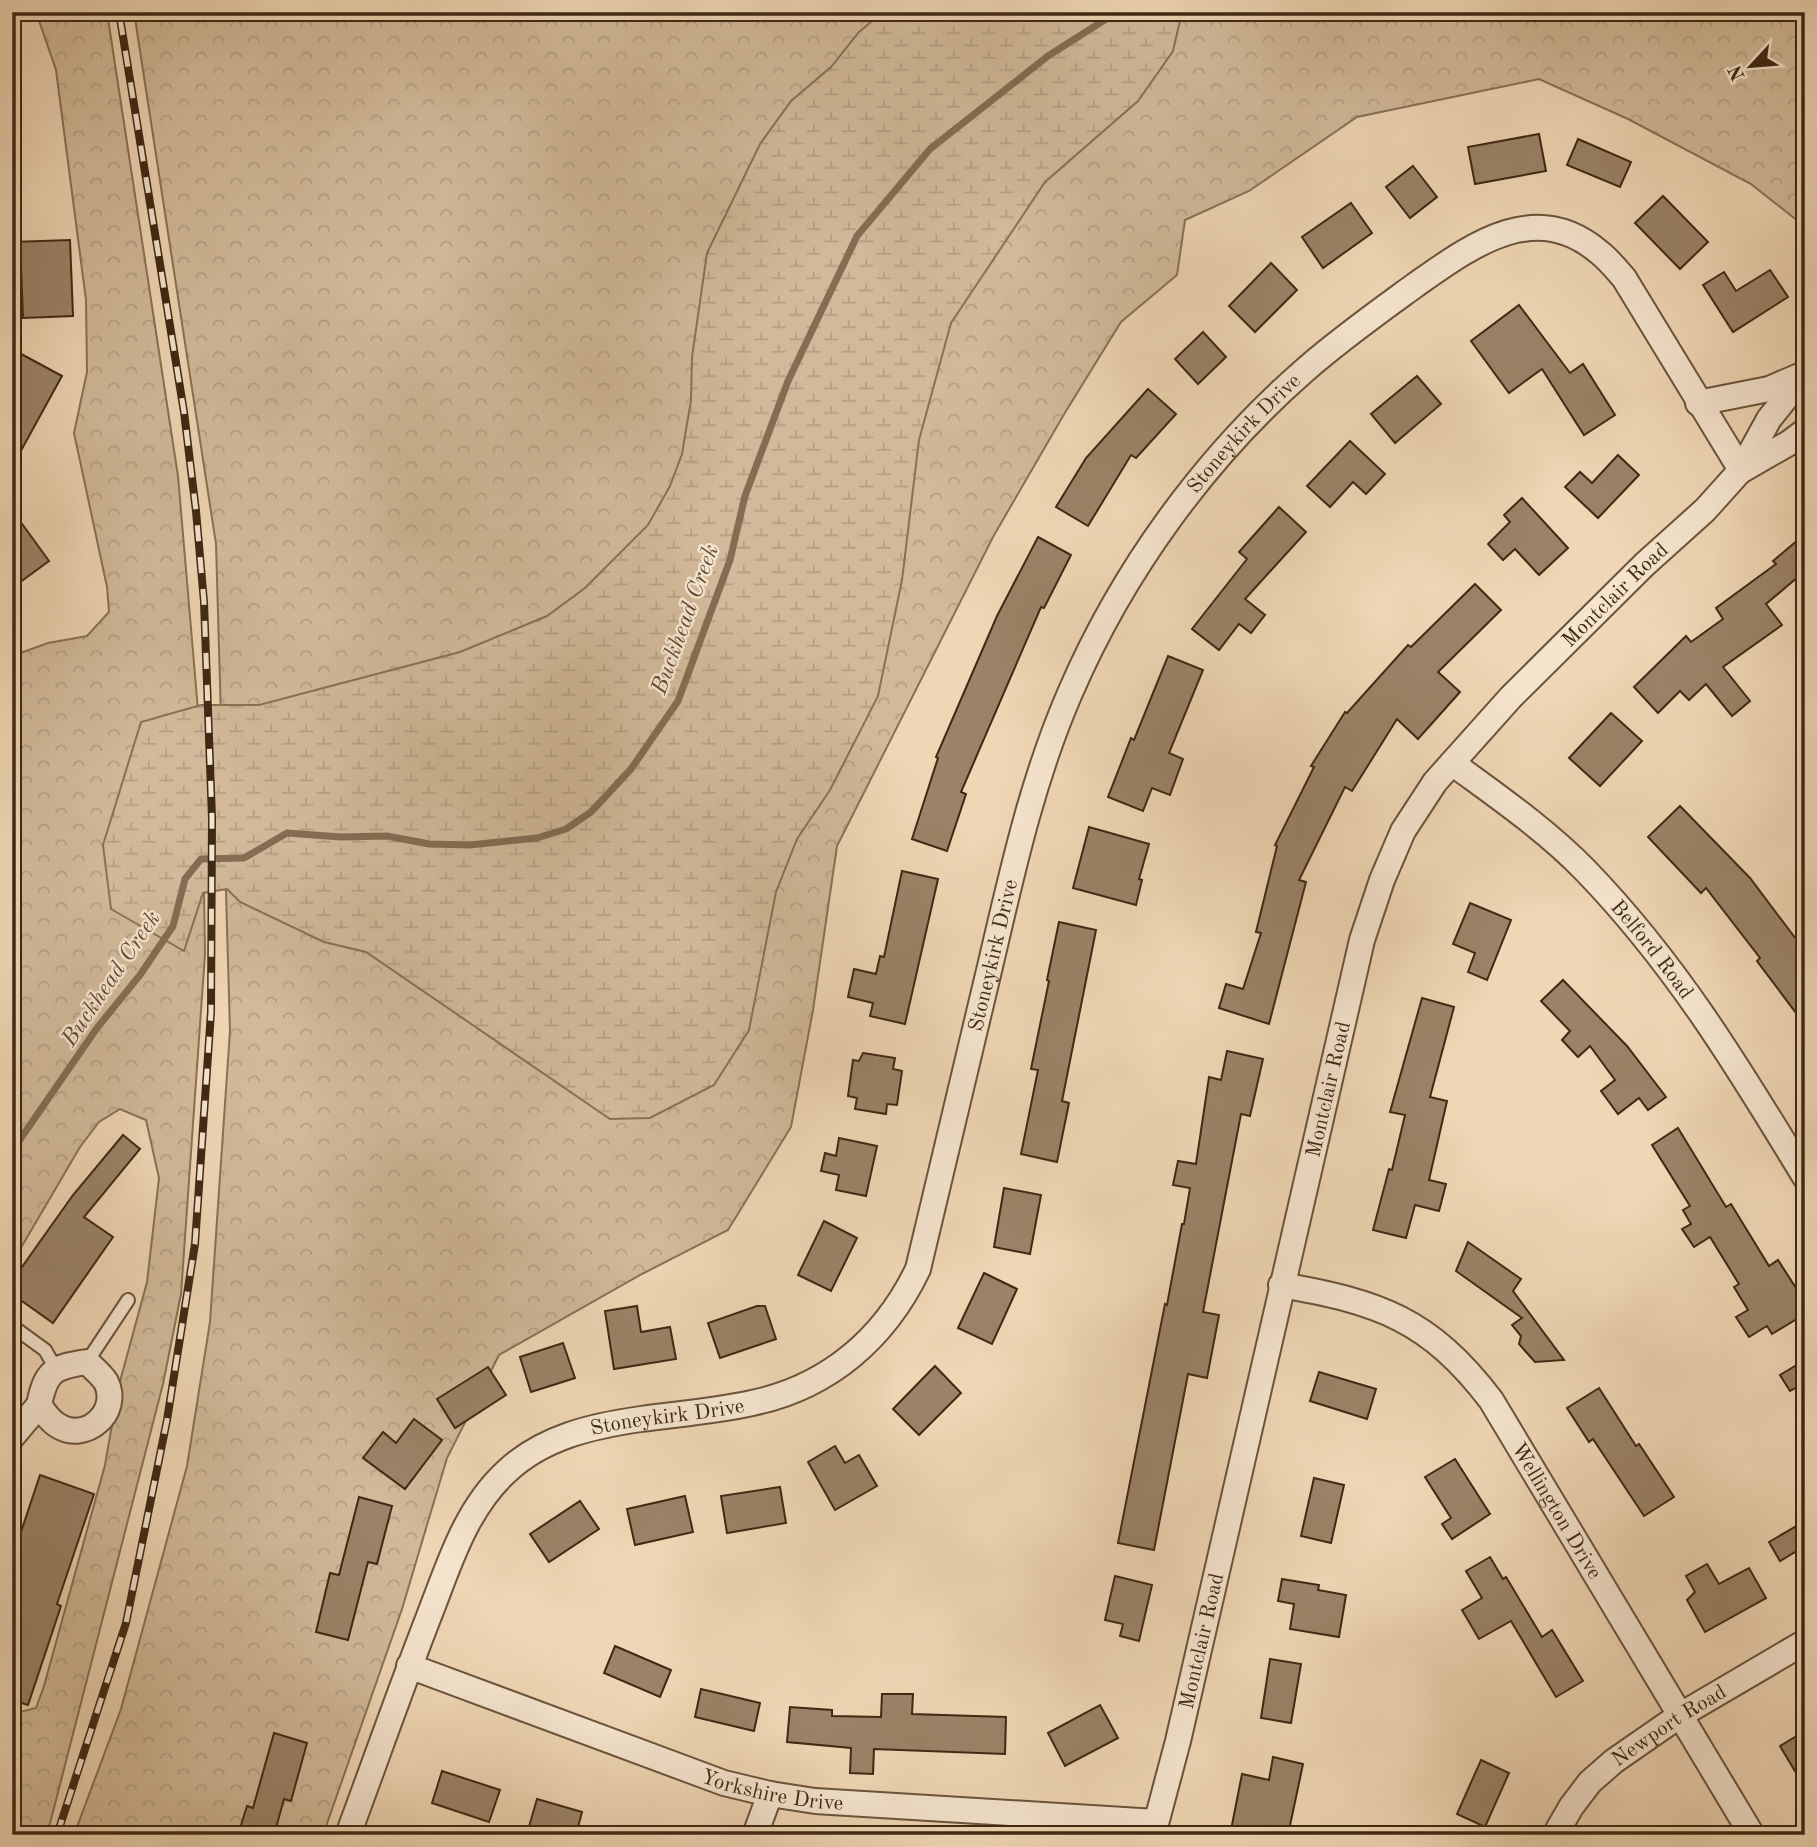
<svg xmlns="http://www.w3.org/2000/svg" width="1817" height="1847" viewBox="0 0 1817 1847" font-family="'Old Standard TT',serif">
<defs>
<pattern id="forest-crowns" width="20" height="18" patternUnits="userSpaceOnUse" patternTransform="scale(1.75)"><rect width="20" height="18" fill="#d1b999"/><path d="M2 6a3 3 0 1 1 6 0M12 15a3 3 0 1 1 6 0" fill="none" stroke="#b49f83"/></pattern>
<pattern id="wetland-marsh" width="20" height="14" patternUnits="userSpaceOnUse" patternTransform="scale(1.75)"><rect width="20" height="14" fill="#d1b999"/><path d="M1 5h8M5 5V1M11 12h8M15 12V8" fill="none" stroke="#b49f83"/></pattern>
</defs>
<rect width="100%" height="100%" fill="#efd6b4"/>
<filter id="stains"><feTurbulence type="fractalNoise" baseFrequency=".00286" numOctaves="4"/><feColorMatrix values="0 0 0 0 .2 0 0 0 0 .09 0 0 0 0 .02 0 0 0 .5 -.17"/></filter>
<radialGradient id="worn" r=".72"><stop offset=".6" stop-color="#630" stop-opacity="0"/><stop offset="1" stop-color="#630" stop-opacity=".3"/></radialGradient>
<!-- forest -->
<g fill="url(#forest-crowns)" stroke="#887156" stroke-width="2">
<path d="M 36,12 L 107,12 L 178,476 L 202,757 L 205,954 L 181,1294 L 163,1384 L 47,1835 L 12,1835 L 12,1714 L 36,1708 L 44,1686 L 105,1465 L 119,1385 L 147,1282 L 159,1178 L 146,1120 L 120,1109 L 99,1122 L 80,1147 L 12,1263 L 12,656 L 48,643 L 87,636 L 109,612 L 107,587 L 74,433 L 87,372 L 86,300 L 56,70 Z"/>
<path d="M 134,12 L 1805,12 L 1805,223 L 1794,218 L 1751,184 L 1628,119 L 1539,79 L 1357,117 L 1249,191 L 1185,220 L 1177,275 L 1121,322 L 1063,416 L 993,537 L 837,846 L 813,1010 L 791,1127 L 728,1230 L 642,1274 L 499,1355 L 447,1458 L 402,1609 L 323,1835 L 74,1835 L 121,1709 L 187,1466 L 210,1322 L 230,1031 L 216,544 Z"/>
</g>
<!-- wetland -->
<path fill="url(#wetland-marsh)" stroke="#887156" stroke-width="2" d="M 883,12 L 1182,12 L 1173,51 L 1138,101 L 1045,182 L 951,323 L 919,440 L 902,580 L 878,696 L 830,790 L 797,839 L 776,892 L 749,1030 L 714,1085 L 650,1118 L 610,1119 L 366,952 L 324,942 L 240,902 L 227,889 L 203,893 L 184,951 L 111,909 L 103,845 L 141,722 L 201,705 L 259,705 L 460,652 L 547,616 L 585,588 L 648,525 L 670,486 L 682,454 L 691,400 L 692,357 L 707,253 L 760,144 L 791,101 L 831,67 L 859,32 Z"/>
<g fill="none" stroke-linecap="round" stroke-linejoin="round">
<!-- stream -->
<path stroke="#846d53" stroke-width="7" d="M 12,1151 L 97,1028 L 140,975 L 173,926 L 185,879 L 201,859 L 244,858 L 287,833 L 341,837 L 387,836 L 429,844 L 470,845 L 537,838 L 566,829 L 591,812 L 631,769 L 678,701 L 730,560 L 745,496 L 788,381 L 857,236 L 930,149 L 1048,56 L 1117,12"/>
</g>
<!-- building -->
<g fill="#9a8367" stroke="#3e2913" stroke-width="2">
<path d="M 1539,134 L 1546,171 L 1475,184 L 1468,147 Z"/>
<path d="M 1578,139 L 1631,162 L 1620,187 L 1567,165 Z"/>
<path d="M 1413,166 L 1437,197 L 1410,218 L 1386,187 Z"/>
<path d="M 1663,196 L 1708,242 L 1680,269 L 1635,223 Z"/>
<path d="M 1351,203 L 1372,233 L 1323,268 L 1302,237 Z"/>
<path d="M 70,240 L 73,316 L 23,318 L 21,267 L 12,267 L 12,242 Z"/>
<path d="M 1271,263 L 1297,290 L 1255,332 L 1229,306 Z"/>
<path d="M 1770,270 L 1788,297 L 1733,332 L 1703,285 L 1724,272 L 1736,291 Z"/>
<path d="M 1519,305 L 1570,373 L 1583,364 L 1615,415 L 1584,435 L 1542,369 L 1509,393 L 1471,341 Z"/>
<path d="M 1203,332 L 1226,357 L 1198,384 L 1175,359 Z"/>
<path d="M 12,349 L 62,376 L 12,467 Z"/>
<path d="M 1417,376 L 1441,404 L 1395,443 L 1371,414 Z"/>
<path d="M 1148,389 L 1176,414 L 1136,458 L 1131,455 L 1088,526 L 1056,507 L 1086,458 Z"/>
<path d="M 1350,441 L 1385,474 L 1366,494 L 1353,482 L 1330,507 L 1307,486 Z"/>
<path d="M 1618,455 L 1639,475 L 1598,518 L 1565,487 L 1580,472 L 1592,483 Z"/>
<path d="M 1522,498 L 1568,548 L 1539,575 L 1515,549 L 1503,560 L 1488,544 L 1510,522 L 1504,515 Z"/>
<path d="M 1279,507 L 1306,532 L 1245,599 L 1265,615 L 1251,633 L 1239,624 L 1219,650 L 1192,629 L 1247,559 L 1239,552 Z"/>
<path d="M 12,510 L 49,561 L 12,588 Z"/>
<path d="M 1805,534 L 1805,571 L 1766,604 L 1782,625 L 1723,667 L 1750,701 L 1732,716 L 1706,684 L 1689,700 L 1680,691 L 1658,713 L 1634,687 L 1686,636 L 1691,642 L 1723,619 L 1716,608 L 1776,564 L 1773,561 Z"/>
<path d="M 1038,537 L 1071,555 L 1044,608 L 1041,607 L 961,792 L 966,794 L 947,851 L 912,839 L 938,758 L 936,757 L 997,616 Z"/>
<path d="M 1475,584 L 1501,610 L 1438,672 L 1460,692 L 1418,739 L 1397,719 L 1352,791 L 1345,787 L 1299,880 L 1306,882 L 1269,1024 L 1219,1008 L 1226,984 L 1243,989 L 1261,933 L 1256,932 L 1277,846 L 1275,845 L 1314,767 L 1311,766 L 1345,712 L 1347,713 L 1408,645 L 1411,647 Z"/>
<path d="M 1168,656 L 1203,670 L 1169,753 L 1183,759 L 1170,795 L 1152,788 L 1143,811 L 1108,797 L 1131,738 L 1134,740 Z"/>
<path d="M 1611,713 L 1642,741 L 1600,786 L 1569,758 Z"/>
<path d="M 1680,806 L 1750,878 L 1805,951 L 1805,1025 L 1757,961 L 1760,958 L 1706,888 L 1701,893 L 1648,837 Z"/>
<path d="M 1089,827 L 1149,844 L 1139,879 L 1142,880 L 1136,905 L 1073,888 Z"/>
<path d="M 902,871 L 938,879 L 905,1024 L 870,1016 L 873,1003 L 848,997 L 854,969 L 876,974 L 880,956 L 884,957 Z"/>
<path d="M 1470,903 L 1511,920 L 1487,980 L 1468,972 L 1475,953 L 1453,944 Z"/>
<path d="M 1059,922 L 1096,930 L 1062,1101 L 1069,1103 L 1057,1162 L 1021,1154 L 1038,1070 L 1031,1069 L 1049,981 L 1047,980 Z"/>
<path d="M 1563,980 L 1627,1046 L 1666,1097 L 1648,1110 L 1639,1098 L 1618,1114 L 1601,1091 L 1615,1080 L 1590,1046 L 1578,1057 L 1562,1040 L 1570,1031 L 1541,1001 Z"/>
<path d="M 1422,998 L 1454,1007 L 1430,1097 L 1447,1101 L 1429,1180 L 1446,1184 L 1439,1211 L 1415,1205 L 1406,1238 L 1373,1230 L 1389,1169 L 1392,1170 L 1405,1115 L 1390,1112 Z"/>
<path d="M 1227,1051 L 1263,1059 L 1250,1116 L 1241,1114 L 1203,1312 L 1219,1315 L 1207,1378 L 1188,1374 L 1154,1550 L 1118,1543 L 1165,1304 L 1167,1305 L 1182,1224 L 1184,1224 L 1190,1188 L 1173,1185 L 1178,1161 L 1196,1164 L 1209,1077 L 1221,1080 Z"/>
<path d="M 863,1053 L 895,1058 L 893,1069 L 902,1071 L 897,1105 L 887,1104 L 886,1114 L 855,1109 L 857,1098 L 848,1096 L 853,1060 L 859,1061 Z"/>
<path d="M 1678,1128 L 1726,1207 L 1731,1204 L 1769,1266 L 1778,1260 L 1805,1302 L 1805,1314 L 1772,1334 L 1767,1326 L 1749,1337 L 1736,1317 L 1748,1310 L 1734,1287 L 1739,1284 L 1710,1237 L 1694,1247 L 1682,1229 L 1691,1224 L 1683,1210 L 1690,1206 L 1652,1145 Z"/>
<path d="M 123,1135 L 140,1149 L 84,1217 L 113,1237 L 53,1323 L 12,1294 L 12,1281 L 73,1195 Z"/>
<path d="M 839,1138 L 877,1146 L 866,1196 L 836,1190 L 839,1175 L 821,1171 L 825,1153 L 836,1156 Z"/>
<path d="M 1004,1188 L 1041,1195 L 1030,1254 L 994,1247 Z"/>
<path d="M 824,1221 L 857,1238 L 831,1291 L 798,1275 Z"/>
<path d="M 1468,1242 L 1521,1279 L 1513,1291 L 1564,1360 L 1535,1362 L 1519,1344 L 1521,1336 L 1512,1325 L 1522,1318 L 1456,1271 Z"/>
<path d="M 984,1273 L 1017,1289 L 992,1344 L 958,1328 Z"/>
<path d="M 637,1306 L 641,1332 L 670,1327 L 676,1359 L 614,1369 L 605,1311 Z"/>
<path d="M 757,1306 L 765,1306 L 776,1339 L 720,1358 L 708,1323 Z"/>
<path d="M 563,1343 L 575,1378 L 531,1392 L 520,1357 Z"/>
<path d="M 1805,1360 L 1805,1383 L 1790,1391 L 1780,1375 Z"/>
<path d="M 935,1366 L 961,1393 L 919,1435 L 893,1409 Z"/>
<path d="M 488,1367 L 506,1395 L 455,1428 L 437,1399 Z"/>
<path d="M 1319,1372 L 1376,1389 L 1367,1419 L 1310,1401 Z"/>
<path d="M 1599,1388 L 1636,1446 L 1639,1444 L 1674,1497 L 1644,1516 L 1593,1439 L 1589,1442 L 1567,1408 Z"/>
<path d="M 414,1419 L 442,1440 L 405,1489 L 363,1458 L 383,1432 L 396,1443 Z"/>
<path d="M 835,1446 L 845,1463 L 859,1455 L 877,1486 L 835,1510 L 808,1462 Z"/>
<path d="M 1455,1459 L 1490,1514 L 1452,1539 L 1442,1524 L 1451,1518 L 1425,1477 Z"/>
<path d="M 40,1475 L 94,1494 L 57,1604 L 61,1606 L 28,1705 L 12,1700 L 12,1559 Z"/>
<path d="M 1314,1478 L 1344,1485 L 1331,1543 L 1301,1536 Z"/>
<path d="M 780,1487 L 786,1523 L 727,1533 L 721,1496 Z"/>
<path d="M 685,1496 L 693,1532 L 635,1545 L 627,1509 Z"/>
<path d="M 359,1497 L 392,1506 L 377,1564 L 368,1562 L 348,1640 L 316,1632 L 330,1573 L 339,1575 Z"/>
<path d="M 580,1501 L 599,1529 L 549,1562 L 530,1534 Z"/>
<path d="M 1805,1521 L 1805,1546 L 1780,1561 L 1769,1542 Z"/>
<path d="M 1490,1557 L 1503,1579 L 1506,1577 L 1542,1637 L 1552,1630 L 1583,1681 L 1556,1697 L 1511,1621 L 1479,1639 L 1462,1610 L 1482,1598 L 1466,1571 Z"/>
<path d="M 1707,1564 L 1719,1584 L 1749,1568 L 1766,1598 L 1705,1632 L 1687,1600 L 1695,1592 L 1686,1576 Z"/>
<path d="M 1115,1576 L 1152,1585 L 1139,1641 L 1120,1636 L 1123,1624 L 1105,1620 Z"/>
<path d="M 1282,1579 L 1319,1585 L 1318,1590 L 1346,1595 L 1339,1637 L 1290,1629 L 1294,1604 L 1278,1601 Z"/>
<path d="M 615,1646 L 671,1670 L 660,1697 L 604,1673 Z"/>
<path d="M 1270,1659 L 1301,1664 L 1291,1723 L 1261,1718 Z"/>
<path d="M 701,1689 L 760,1703 L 754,1731 L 695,1717 Z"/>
<path d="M 882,1694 L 913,1694 L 912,1714 L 1006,1717 L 1005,1754 L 874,1749 L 873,1774 L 850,1773 L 851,1748 L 787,1742 L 790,1707 L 832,1710 L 832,1716 L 881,1717 Z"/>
<path d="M 1100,1705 L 1118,1738 L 1065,1766 L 1048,1733 Z"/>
<path d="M 1805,1731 L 1805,1788 L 1780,1746 Z"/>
<path d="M 274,1733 L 307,1743 L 291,1801 L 284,1799 L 274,1835 L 238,1835 L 247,1806 L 253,1808 Z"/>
<path d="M 1273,1757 L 1303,1764 L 1288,1835 L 1230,1835 L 1242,1774 L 1269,1780 Z"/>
<path d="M 1481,1760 L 1509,1773 L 1485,1827 L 1457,1814 Z"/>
<path d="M 442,1771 L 500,1790 L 489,1822 L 432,1803 Z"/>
<path d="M 537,1799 L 582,1812 L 576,1835 L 545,1835 L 528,1830 Z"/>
</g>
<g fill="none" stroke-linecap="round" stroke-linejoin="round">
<defs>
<g id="service">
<path d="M 12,1326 L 45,1350 L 56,1369"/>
<path d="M 87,1362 L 128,1300"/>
</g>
<g id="minor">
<path d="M 1698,403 L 1769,389 L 1804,374"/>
<path d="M 1742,470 L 1789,443 L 1805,431"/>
<path id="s1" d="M 1452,763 C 1498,797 1545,829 1585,870 C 1676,964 1738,1067 1805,1177"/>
<path id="s2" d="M 1281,1285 C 1379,1302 1429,1319 1491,1400 L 1752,1835"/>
<path d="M 87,1362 C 93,1368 101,1374 106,1382 C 121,1412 85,1444 57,1425 C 49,1420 44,1412 39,1405 C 46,1371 53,1367 87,1362 Z"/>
<path d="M 12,1437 L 39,1405"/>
<path id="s3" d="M 409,1666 L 724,1783 L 770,1794 L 815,1801 L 1156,1822"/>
<path id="s4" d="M 348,1835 C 375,1762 401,1688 429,1616 C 449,1565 465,1510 506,1472 C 543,1437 592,1426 641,1419 C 678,1414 716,1411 752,1403 C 829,1387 885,1338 918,1269 C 943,1165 967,1062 992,958 C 1013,868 1033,778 1070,693 C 1122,572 1205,457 1305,370 C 1339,340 1377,313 1414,286 C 1471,246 1535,197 1600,253 C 1609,260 1616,269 1624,278 L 1741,470"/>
<path d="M 755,1835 L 770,1794"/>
<path id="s5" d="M 1153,1835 L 1178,1741 L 1362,940 L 1382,880 L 1403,831 L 1435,782 L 1511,697 L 1645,564 L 1705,510 L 1741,470 L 1769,419 L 1805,374"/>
<path id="s6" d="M 1555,1835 L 1571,1807 L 1590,1782 L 1614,1761 L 1679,1716 L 1805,1642"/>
</g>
</defs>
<!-- service casing -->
<use href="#service" stroke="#6a543b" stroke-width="16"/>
<!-- minor casing -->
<use href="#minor" stroke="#6a543b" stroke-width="28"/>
<!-- service -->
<use href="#service" stroke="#f5e4ce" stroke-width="12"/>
<!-- minor -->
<use href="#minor" stroke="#f5e4ce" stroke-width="24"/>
<defs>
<path id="rail" d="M 57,1835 L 126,1623 L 167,1420 L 195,1244 L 211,1012 L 212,818 L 204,602 L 196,511 L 184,412 L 119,12"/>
</defs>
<!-- rail casing -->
<use href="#rail" stroke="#3e2913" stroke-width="8"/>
<!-- rail -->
<use href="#rail" stroke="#f5e4ce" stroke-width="5" stroke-dasharray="16" stroke-linecap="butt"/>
</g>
<g text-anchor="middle" stroke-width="5" stroke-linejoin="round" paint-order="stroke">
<!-- street labels -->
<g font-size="21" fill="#3e2913" stroke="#f5e4ce">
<text dy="7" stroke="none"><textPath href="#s4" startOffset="1790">Stoneykirk Drive</textPath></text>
<text dy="7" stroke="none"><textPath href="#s5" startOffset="1354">Montclair Road</textPath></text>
<text dy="7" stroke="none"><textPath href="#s1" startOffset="275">Belford Road</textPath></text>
<text dy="7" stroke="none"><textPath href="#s4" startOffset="1202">Stoneykirk Drive</textPath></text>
<text dy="7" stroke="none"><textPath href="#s5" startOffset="766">Montclair Road</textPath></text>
<text dy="7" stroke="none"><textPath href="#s4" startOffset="572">Stoneykirk Drive</textPath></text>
<text dy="7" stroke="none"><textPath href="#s2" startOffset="376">Wellington Drive</textPath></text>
<text dy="7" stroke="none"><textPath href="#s5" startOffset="200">Montclair Road</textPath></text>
<text dy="7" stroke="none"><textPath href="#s6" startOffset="161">Newport Road</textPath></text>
<text dy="7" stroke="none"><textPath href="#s3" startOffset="385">Yorkshire Drive</textPath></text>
</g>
<!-- water labels -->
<g font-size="23" font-style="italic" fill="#614b33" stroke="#f5e4ce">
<text transform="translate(684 619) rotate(-70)" y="8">Buckhead Creek</text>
<text transform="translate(110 978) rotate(-56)" y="8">Buckhead Creek</text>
</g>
</g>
<!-- margin -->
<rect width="1817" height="1847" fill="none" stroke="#efd6b4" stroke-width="42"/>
<rect x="14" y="14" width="1789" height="1819" fill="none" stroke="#3e2913" stroke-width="3.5"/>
<rect x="21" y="21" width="1775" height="1805" fill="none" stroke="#3e2913" stroke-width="2"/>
<!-- north arrow -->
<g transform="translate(1751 66) rotate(244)" stroke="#f5e4ce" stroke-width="5" paint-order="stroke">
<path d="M0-5L12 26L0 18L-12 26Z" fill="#3e2913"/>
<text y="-10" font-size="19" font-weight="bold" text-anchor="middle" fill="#3e2913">N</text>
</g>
<rect width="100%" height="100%" filter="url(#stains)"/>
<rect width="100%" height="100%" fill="url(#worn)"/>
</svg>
